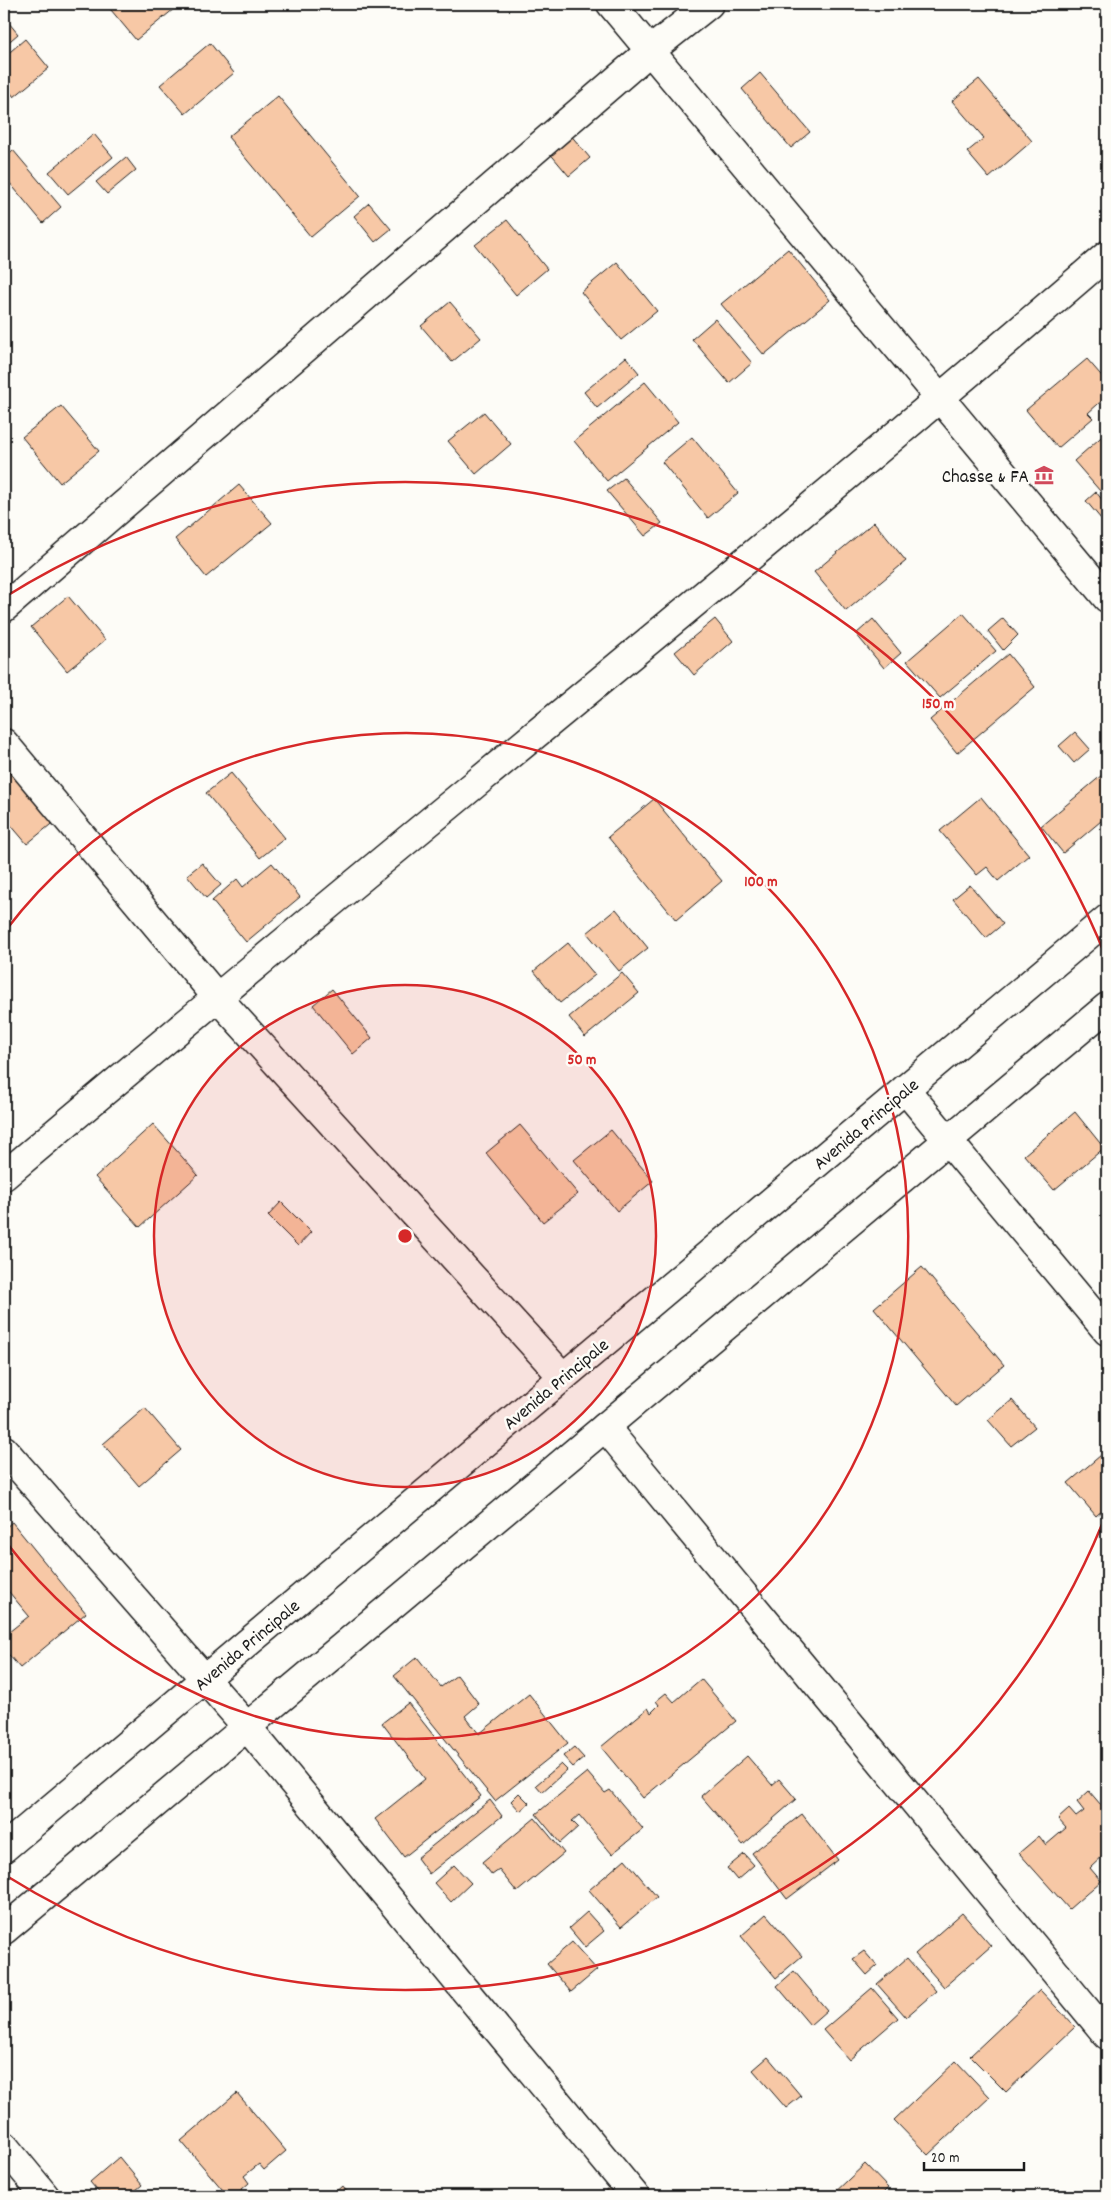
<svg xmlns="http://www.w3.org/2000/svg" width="1111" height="2200" viewBox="0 0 1111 2200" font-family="Dekko,sans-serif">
<rect width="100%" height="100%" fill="#fdfcf7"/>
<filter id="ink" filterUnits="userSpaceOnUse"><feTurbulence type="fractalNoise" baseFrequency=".02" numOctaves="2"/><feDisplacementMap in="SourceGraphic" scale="10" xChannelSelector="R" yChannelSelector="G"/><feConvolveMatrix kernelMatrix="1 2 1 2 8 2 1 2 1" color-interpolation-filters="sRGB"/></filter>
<g filter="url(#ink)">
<!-- building -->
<g fill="#f7c8a6" stroke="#1c1c1c">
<path d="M 106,4 L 180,4 L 136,40 Z"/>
<path d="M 4,17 L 18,34 L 4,46 Z"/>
<path d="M 25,39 L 49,68 L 14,97 L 4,84 L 4,57 Z"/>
<path d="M 210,43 L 234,73 L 185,114 L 160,85 Z"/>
<path d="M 760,73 L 810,132 L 791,148 L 742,89 Z"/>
<path d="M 979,79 L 1032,141 L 989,178 L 967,152 L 984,138 L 952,101 Z"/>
<path d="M 278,96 L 360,196 L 311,237 L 228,137 Z"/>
<path d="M 569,133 L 590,158 L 569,176 L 548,151 Z"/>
<path d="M 94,134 L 113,157 L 68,194 L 49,172 Z"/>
<path d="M 13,150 L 61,207 L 43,223 L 4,176 L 4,158 Z"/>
<path d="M 126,157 L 136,170 L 107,194 L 96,182 Z"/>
<path d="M 369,203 L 391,229 L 375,242 L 354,216 Z"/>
<path d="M 507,220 L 547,269 L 516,295 L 475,245 Z"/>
<path d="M 788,249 L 830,300 L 764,355 L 721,304 Z"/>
<path d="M 617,262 L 657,311 L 621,340 L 581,292 Z"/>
<path d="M 450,302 L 481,338 L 452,362 L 421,326 Z"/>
<path d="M 715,319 L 752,363 L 729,383 L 692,339 Z"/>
<path d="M 626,357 L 639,373 L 597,408 L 584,392 Z"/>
<path d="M 1087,359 L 1107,382 L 1107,396 L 1088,413 L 1093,418 L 1058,448 L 1026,410 Z"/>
<path d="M 645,382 L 678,422 L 607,481 L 574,441 Z"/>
<path d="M 61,406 L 99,451 L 60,483 L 22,437 Z"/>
<path d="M 484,412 L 511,444 L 476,474 L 448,441 Z"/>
<path d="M 1107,432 L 1107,499 L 1074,461 Z"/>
<path d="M 692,437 L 738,493 L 708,518 L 662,462 Z"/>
<path d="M 624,478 L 662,523 L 645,536 L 607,491 Z"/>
<path d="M 239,485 L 272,523 L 206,577 L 175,539 Z"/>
<path d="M 1096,492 L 1107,506 L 1107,526 L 1086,501 Z"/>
<path d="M 874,522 L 906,561 L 846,611 L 814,572 Z"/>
<path d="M 68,596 L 105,640 L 67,671 L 31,627 Z"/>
<path d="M 963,613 L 996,651 L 940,698 L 907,661 Z"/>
<path d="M 1003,618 L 1018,635 L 1003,650 L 988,631 Z"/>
<path d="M 715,619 L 733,641 L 694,675 L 675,652 Z"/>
<path d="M 873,619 L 901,653 L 884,668 L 856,634 Z"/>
<path d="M 1008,654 L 1035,687 L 957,753 L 930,720 Z"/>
<path d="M 1075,732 L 1090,749 L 1074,763 L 1059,746 Z"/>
<path d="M 4,767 L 8,772 L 13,767 L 56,820 L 27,844 L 4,817 Z"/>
<path d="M 231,773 L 285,838 L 260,858 L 206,793 Z"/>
<path d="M 1102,775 L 1107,781 L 1107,816 L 1063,853 L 1041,826 Z"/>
<path d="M 981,797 L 1029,855 L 998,881 L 987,867 L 977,875 L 940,831 Z"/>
<path d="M 654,799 L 722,881 L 676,920 L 608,837 Z"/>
<path d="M 202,863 L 221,885 L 206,898 L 187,875 Z"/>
<path d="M 272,863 L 300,897 L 246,942 L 212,901 L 237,879 L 243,887 Z"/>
<path d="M 970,885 L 1003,924 L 986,938 L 953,899 Z"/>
<path d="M 616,909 L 648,948 L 619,971 L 587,933 Z"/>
<path d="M 568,943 L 595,975 L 560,1003 L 534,971 Z"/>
<path d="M 622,973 L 639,993 L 585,1037 L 569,1017 Z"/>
<path d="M 332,989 L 372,1038 L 353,1054 L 313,1005 Z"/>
<path d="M 1075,1112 L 1104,1148 L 1054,1190 L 1024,1155 Z"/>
<path d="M 153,1124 L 198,1175 L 140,1227 L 95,1177 Z"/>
<path d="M 520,1125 L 578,1194 L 543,1222 L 486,1153 Z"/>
<path d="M 611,1130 L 653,1181 L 617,1211 L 574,1160 Z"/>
<path d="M 281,1202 L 311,1232 L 298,1246 L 268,1216 Z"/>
<path d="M 922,1267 L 1004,1365 L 956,1406 L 874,1308 Z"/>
<path d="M 1012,1400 L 1035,1427 L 1011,1446 L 988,1420 Z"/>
<path d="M 145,1408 L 181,1450 L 139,1486 L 103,1444 Z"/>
<path d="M 1107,1450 L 1107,1506 L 1096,1516 L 1068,1483 Z"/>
<path d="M 12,1522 L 86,1613 L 20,1668 L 4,1649 L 4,1636 L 29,1616 L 4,1586 L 4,1529 Z"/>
<path d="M 417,1657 L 441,1687 L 457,1675 L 479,1704 L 465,1716 L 479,1734 L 529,1694 L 568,1743 L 495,1801 L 394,1676 Z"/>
<path d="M 701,1679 L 736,1721 L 643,1798 L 601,1747 L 648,1708 L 651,1713 L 659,1705 L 656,1701 L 666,1693 L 674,1702 Z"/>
<path d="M 408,1703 L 481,1796 L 404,1857 L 375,1819 L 425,1779 L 382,1723 Z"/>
<path d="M 574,1747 L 584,1758 L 573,1767 L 563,1756 Z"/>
<path d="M 747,1756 L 772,1785 L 779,1779 L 796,1799 L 743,1845 L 701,1796 Z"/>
<path d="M 561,1764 L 567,1770 L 542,1792 L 536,1785 Z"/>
<path d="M 587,1772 L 605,1793 L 610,1790 L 643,1829 L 612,1854 L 579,1815 L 572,1821 L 578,1827 L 560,1843 L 536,1814 Z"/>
<path d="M 1089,1791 L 1107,1812 L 1107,1852 L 1090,1868 L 1101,1881 L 1069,1909 L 1019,1853 L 1039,1836 L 1046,1845 L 1066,1828 L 1058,1819 L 1069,1809 L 1076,1817 L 1084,1811 L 1077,1802 Z"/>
<path d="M 519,1793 L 529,1803 L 520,1811 L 511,1801 Z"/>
<path d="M 490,1800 L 502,1816 L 429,1874 L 417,1858 Z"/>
<path d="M 802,1814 L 838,1860 L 787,1899 L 752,1853 Z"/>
<path d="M 535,1818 L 564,1853 L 517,1892 L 499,1870 L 492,1875 L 482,1862 Z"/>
<path d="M 744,1854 L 754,1865 L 737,1880 L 727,1868 Z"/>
<path d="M 625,1859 L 657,1897 L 621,1927 L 589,1890 Z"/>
<path d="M 454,1865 L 471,1883 L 451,1902 L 434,1883 Z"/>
<path d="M 587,1912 L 604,1931 L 585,1947 L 569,1928 Z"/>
<path d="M 962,1913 L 991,1946 L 944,1987 L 915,1954 Z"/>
<path d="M 766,1914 L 802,1956 L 776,1978 L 741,1936 Z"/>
<path d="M 572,1942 L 597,1970 L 571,1992 L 547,1964 Z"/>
<path d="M 864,1951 L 877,1966 L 867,1975 L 853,1959 Z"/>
<path d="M 907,1958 L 936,1991 L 906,2017 L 877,1984 Z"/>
<path d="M 794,1971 L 827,2010 L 810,2025 L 777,1986 Z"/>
<path d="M 872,1988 L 898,2018 L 849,2060 L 823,2030 Z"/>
<path d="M 1040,1990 L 1075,2027 L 1006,2092 L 970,2056 Z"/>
<path d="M 768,2057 L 801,2096 L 786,2108 L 753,2070 Z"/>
<path d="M 956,2061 L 990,2097 L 928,2155 L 894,2120 Z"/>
<path d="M 237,2093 L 286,2151 L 264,2170 L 259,2164 L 244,2176 L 249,2183 L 234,2196 L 228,2196 L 181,2141 Z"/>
<path d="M 119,2157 L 142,2185 L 129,2196 L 102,2196 L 90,2182 Z"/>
<path d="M 865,2164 L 888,2188 L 880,2196 L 831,2196 Z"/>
<path d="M 342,2186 L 351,2196 L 331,2196 Z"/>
<path d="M 610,2187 L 617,2196 L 600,2196 Z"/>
</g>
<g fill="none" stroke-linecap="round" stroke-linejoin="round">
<defs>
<g id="minor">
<path d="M 611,4 L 1107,598"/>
<path d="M 4,608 L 651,50 L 709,4"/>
<path d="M 4,743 L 216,996 L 563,1377"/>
<path d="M 905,1089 L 1107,1331"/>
<path d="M 4,1176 C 370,866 745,568 1107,255"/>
<path d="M 605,1427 L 1107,2035"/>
<path d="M 4,1450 L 247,1727 L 635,2196"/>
<path d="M 4,1848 L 1107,919"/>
<path d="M 4,1930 L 1107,1007"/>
<path d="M 4,2146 L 45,2196"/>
</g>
</defs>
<!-- minor casing -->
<use href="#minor" stroke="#1c1c1c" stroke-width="31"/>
<!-- minor -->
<use href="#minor" stroke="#fdfcf7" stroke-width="28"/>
</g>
</g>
<!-- distance rings -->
<circle cx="405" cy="1236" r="251" fill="#d62828" fill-opacity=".12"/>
<g fill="none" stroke="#d62828" stroke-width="2.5">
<circle cx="405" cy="1236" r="251"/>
<path d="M6 930A503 503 0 1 1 6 1542"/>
<path d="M1107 1512A754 754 0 0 1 5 1875M5 597A754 754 0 0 1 1107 960"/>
</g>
<!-- icons -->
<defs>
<symbol id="museum-bare" viewBox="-9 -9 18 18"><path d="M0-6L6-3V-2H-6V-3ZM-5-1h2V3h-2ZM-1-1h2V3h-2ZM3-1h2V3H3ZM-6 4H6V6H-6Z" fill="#d1495b" stroke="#fdfcf7" stroke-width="2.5" paint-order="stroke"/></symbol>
</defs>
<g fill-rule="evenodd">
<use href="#museum-bare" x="1030" y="461" width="28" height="28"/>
</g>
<g text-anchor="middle" stroke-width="5" stroke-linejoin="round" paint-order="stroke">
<!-- poi labels -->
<g font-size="19" fill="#1c1c1c" stroke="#fdfcf7" text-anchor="end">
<text x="1029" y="482">Chasse &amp; FA</text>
</g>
<!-- street labels -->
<g font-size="19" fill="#1c1c1c" stroke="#fdfcf7">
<text transform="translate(865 1123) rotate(-40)" y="7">Avenida Principale</text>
<text transform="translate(555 1383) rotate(-40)" y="7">Avenida Principale</text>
<text transform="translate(246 1644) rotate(-40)" y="7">Avenida Principale</text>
</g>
</g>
<circle cx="405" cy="1236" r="8" fill="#d62828" stroke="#fdfcf7" stroke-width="2.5"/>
<g font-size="15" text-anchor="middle" font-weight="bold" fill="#d62828" stroke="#fdfcf7" stroke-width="5" stroke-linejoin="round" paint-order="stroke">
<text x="938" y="708">150 m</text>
<text x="761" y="886">100 m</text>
<text x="582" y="1064">50 m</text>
</g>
<!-- margin -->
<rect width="1111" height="2200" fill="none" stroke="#fdfcf7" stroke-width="20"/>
<rect x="10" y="10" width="1091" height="2180" fill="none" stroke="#1c1c1c" stroke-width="2" filter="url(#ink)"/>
<!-- scale -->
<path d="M924 2162v8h100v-8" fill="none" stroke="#1c1c1c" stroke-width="2.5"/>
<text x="931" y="2162" font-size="15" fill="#1c1c1c" stroke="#fdfcf7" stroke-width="4" paint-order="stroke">20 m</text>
</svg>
